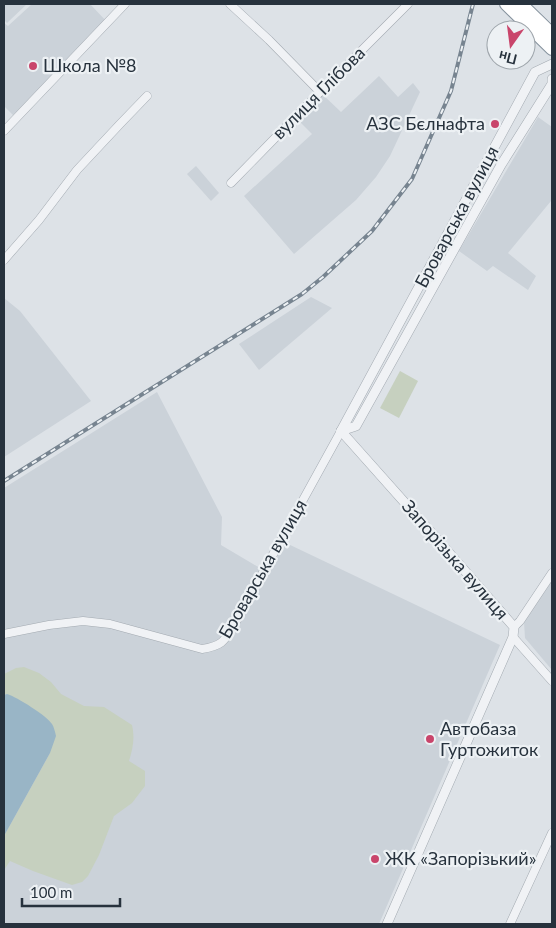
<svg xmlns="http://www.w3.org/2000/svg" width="556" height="928" viewBox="0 0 556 928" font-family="Lato,sans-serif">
<rect width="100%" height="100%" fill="#dde2e7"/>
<!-- built -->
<g fill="#cbd2d9">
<path d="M 4,4 L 27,4 L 7,23 L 4,20 Z"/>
<path d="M 32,4 L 90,4 L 107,22 L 13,115 L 4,106 L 4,23 L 8,26 Z"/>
<path d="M 379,76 L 398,97 L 413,83 L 420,92 L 390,156 L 376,177 L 356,200 L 294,254 L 244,196 L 312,134 L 295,117 L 320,92 L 341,112 Z"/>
<path d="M 538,117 L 552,127 L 552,202 L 551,201 L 508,253 L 536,276 L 528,290 L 493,266 L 487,271 L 459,251 Z"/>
<path d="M 196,166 L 219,193 L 211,201 L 187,174 Z"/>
<path d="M 311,297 L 332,308 L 259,370 L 239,344 Z"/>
<path d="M 4,298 L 20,311 L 91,401 L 4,457 Z"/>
<path d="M 157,392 L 222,517 L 221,545 L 260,568 L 269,570 L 286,543 L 500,645 L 379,924 L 4,924 L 4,488 Z"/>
<path d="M 552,581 L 552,670 L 525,638 L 524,622 Z"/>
</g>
<!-- green -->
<g fill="#c6d0bf">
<path d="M 400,371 L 418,381 L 399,418 L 380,408 Z"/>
<path d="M 24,667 L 39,673 L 51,682 L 61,694 L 84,706 L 104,707 L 132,725 C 135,738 133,748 129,761 L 145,771 L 145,786 L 132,803 L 114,816 L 99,855 L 88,876 L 82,882 L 72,885 L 33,871 L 10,861 L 4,870 L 4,836 L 50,753 L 7,694 L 4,695 L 4,674 L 16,668 Z"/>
</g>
<!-- water -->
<path fill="#99b5c6" d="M 7,694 C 17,697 47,716 52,724 C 54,727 55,732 56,736 L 50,753 L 4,836 L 4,695 Z"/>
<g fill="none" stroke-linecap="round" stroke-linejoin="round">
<defs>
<g id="minor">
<path d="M 230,4 L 269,40 L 320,92"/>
<path d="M 4,131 L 125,4"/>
<path d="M 231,183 L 320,92 L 408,4"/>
<path d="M 4,260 L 39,220 L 77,170 L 120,124 L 147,96"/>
<path d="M 514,627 L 520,621 L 552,573"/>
<path d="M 4,634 L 49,625 L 83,621 L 110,624 L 202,649 C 221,646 224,642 233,627 L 341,431"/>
<path d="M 513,637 L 552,681"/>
<path d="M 510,924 L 552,833"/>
</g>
<g id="tertiary">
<path d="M 341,431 L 430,531 L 514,627 L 513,637 L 387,924"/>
<path d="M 341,431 L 535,72 L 552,64"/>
<path d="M 341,431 L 356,426 L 501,165 L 552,84 L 552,79"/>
</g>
<g id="trunk">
<path d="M 506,4 L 552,49"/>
<path d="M 521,4 L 552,34"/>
</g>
</defs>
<!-- minor casing -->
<use href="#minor" stroke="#a3aab1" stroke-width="9"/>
<!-- tertiary casing -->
<use href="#tertiary" stroke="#a3aab1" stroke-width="10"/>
<!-- trunk casing -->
<use href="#trunk" stroke="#85929d" stroke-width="14"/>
<!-- minor -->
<use href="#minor" stroke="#f0f2f5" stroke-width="8"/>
<!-- tertiary -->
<use href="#tertiary" stroke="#f0f2f5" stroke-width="9"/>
<!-- trunk -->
<use href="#trunk" stroke="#fff" stroke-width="12"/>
<defs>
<path id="rail" d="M 4,481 L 302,294 L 323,277 L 372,231 L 412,179 L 451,91 L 473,4"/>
</defs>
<!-- rail casing -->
<use href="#rail" stroke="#778490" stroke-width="4"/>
<!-- rail -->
<use href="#rail" stroke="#edf1f4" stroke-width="2" stroke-dasharray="5.5" stroke-linecap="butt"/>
</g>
<!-- markers -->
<g fill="#c9456b" stroke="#edf1f4" stroke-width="2">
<circle cx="33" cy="66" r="5"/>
<circle cx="495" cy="124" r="5"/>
<circle cx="430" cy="739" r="5"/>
<circle cx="375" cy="859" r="5"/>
</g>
<g text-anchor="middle" stroke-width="4.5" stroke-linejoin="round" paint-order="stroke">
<!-- poi labels -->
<g font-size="18" fill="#27323d" stroke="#edf1f4" text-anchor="start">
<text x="43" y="72">Школа №8</text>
<text x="485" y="130" text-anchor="end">АЗС Бєлнафта</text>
<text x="440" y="735">Автобаза<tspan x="440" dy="21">Гуртожиток</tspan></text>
<text x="385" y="865">ЖК «Запорізький»</text>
</g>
<!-- street labels -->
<g font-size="18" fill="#27323d" stroke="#edf1f4">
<text transform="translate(319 93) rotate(-45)" y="6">вулиця Глібова</text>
<text transform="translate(457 217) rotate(-62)" y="6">Броварська вулиця</text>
<text transform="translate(455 560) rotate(49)" y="6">Запорізька вулиця</text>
<text transform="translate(263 569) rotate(-60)" y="6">Броварська вулиця</text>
</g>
</g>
<!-- border -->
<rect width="556" height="928" fill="none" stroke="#27323d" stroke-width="10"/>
<!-- north arrow -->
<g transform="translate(511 45) rotate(194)"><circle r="24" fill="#edf1f4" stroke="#9ea5ab"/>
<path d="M0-4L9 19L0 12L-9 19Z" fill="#c9456b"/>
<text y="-8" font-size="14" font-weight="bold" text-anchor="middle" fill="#27323d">Пн</text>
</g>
<!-- scale -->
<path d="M22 898v8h98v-8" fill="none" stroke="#27323d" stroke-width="2.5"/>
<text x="30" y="898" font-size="15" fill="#27323d" stroke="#edf1f4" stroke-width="4" paint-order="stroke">100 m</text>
</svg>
